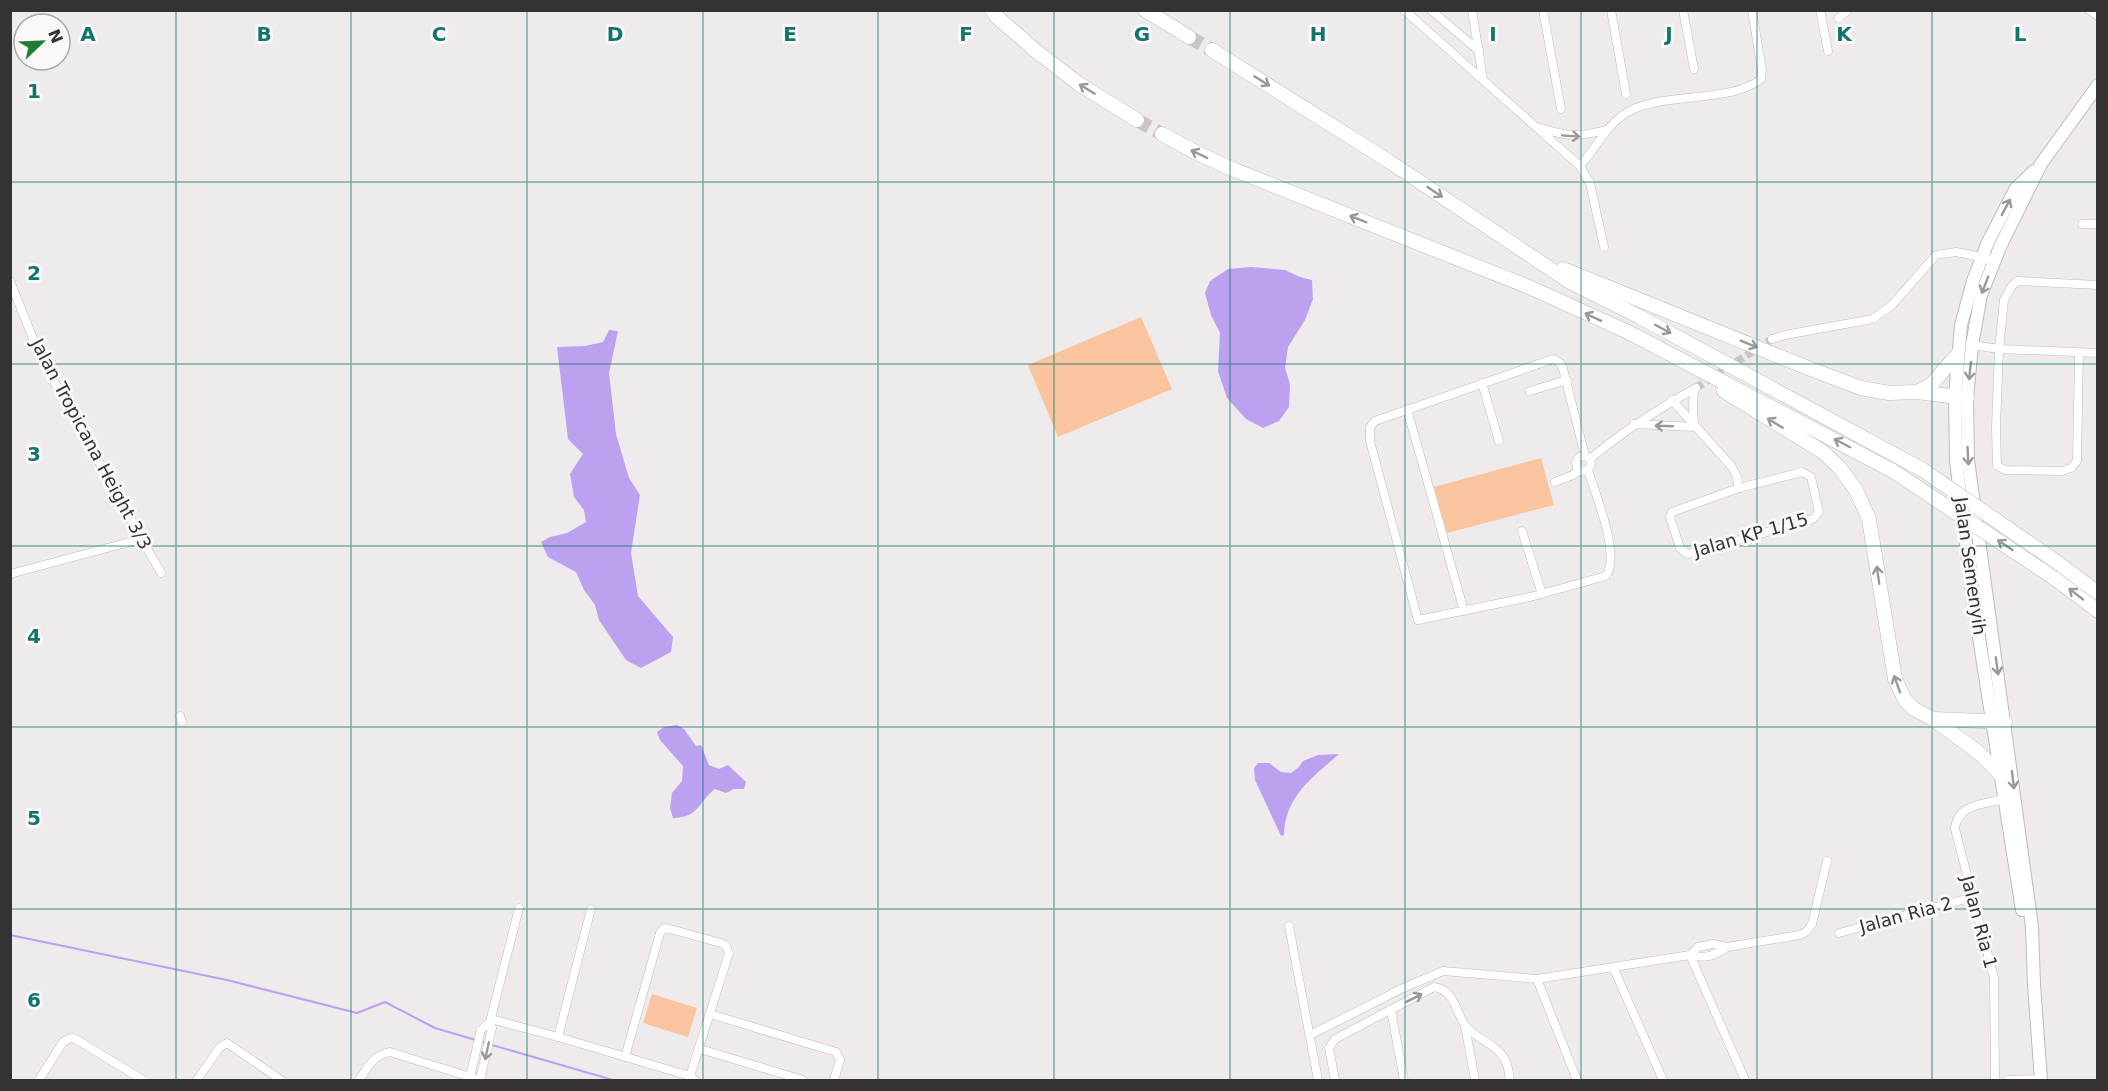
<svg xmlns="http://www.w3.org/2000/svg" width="2108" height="1091" viewBox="0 0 2108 1091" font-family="'DejaVu Sans',sans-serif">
<rect width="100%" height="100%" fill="#efeaec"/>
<!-- green -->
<g fill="#f9c49e">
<path d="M 1141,317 L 1172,389 L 1058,437 L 1028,365 Z"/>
<path d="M 1541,458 L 1554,505 L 1447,533 L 1434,487 Z"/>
<path d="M 652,994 L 697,1008 L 688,1037 L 643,1023 Z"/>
</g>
<!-- water -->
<g fill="#bca1f1">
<path d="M 1251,267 L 1285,270 L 1300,277 L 1312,280 L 1313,299 L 1305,320 L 1288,347 L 1285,368 L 1290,384 L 1289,407 L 1279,421 L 1263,428 L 1246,419 L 1227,398 L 1218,371 L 1220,333 L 1211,315 L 1205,293 L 1210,281 L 1228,269 Z"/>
<path d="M 609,330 L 618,331 L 609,373 L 616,434 L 629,478 L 640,495 L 631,553 L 638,596 L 673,637 L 671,652 L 641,668 L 626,660 L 599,620 L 595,605 L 584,590 L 576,572 L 548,557 L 541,542 L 550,537 L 567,533 L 586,522 L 584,510 L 574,497 L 570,474 L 583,454 L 568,439 L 557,347 L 585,346 L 603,342 Z"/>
<path d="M 677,725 L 684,729 L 696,746 L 701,745 L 709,765 L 719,769 L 728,765 L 746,782 L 744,789 L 734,789 L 726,793 L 715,789 C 697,803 700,817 673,818 L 670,808 L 672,793 L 682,781 L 683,766 L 660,740 L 657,732 L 664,727 Z"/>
<path d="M 1339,754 C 1313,777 1285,796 1284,835 L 1281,836 L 1255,780 L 1254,768 L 1258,763 L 1269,763 L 1281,772 L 1291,773 L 1299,767 L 1303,761 L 1318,755 Z"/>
</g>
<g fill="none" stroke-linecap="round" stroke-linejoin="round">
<!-- stream -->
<g stroke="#bca1f1" stroke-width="2">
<path d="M 10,935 L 227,980 L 357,1013 L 385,1002 L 435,1028 L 486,1043"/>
<path d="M 492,1045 L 613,1080"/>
</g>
<!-- street-tunnel -->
<path stroke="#cac5c7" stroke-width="8" stroke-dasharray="8 4" stroke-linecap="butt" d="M 1696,388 L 1772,339"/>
<!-- highway-tunnel -->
<g stroke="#cac5c7" stroke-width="14" stroke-dasharray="14 7" stroke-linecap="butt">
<path d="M 1189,37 L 1212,50"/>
<path d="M 1137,120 L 1162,134"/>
</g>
<defs>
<g id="street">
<path d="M 1404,10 L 1580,166 L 1590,183 L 1604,247"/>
<path d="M 1431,10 L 1479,51"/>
<path d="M 1472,10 L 1483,79"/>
<path d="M 1543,10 L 1561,109"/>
<path d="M 1611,10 L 1626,94"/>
<path d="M 1683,10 L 1694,69"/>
<path d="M 1820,10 L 1828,51"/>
<path d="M 2089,10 L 2098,16"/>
<path d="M 1839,18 L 1848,10"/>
<path d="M 1541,128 C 1567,137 1579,137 1606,130"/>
<path d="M 1580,166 C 1596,148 1606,126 1626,113 C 1661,91 1730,104 1761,79 L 1762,71 L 1752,10"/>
<path d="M 2082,224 L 2098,224"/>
<path d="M 10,281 L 40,356 L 161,573"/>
<path d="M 1772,339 L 1785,335 L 1873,319 L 1892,305 L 1936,255 L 1956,252 L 1982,257 L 1994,262"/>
<path d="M 1972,345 L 1999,349 L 2098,353"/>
<path d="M 2079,353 L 2077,461 L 2071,468 L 2062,471 L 2005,470 L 1997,466 L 1996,427 L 1999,349 L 2004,300 L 2011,287 L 2017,281 L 2098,285"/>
<path d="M 1482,383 L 1499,441"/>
<path d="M 1694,390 L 1693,408 L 1694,424"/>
<path d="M 1530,391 L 1567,380"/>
<path d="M 1672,400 L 1732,467 L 1737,477 L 1739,488"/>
<path d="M 1407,409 L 1464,611"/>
<path d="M 1634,424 L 1695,427"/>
<path d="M 1585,456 L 1563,369 L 1560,363 L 1553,359 L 1375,421 L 1370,427 L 1370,441 L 1418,620 L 1530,597 L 1606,576 C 1621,555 1595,493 1588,470"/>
<path d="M 1590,459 L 1585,456 L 1579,457 L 1576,462 L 1577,468 L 1582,471 L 1588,470 L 1591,465 L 1590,459 C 1623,431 1658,409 1696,388"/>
<path d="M 1802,472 L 1811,477 L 1819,512 L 1813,519 L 1693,553 L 1687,554 L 1680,548 L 1670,517 L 1672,512 L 1739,488 Z"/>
<path d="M 1555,482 L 1573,475 L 1580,470"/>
<path d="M 1522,531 L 1542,594"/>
<path d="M 10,574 L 141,539"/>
<path d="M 180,716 L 182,722"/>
<path d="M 1289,926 L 1318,1080"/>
<path d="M 1839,933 L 1973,897"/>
<path d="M 1690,955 L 1698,947 L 1713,944 L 1727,947 L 1800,935 L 1807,931 L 1812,924 L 1827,861"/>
<path d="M 1690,955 L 1745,1080"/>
<path d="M 1613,967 L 1663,1080"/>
<path d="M 1537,979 L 1577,1080"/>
<path d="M 1391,1010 L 1404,1080"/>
<path d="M 710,1014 L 836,1052 L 840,1060 L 834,1080"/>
<path d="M 491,1019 L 558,1037 L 690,1076 L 695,1080"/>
<path d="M 1465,1026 L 1475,1080"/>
<path d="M 1310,1035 L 1401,989 L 1443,971 L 1537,979 L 1690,955 C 1705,959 1715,956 1727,947"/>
<path d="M 558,1037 L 591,909"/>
<path d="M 700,1049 L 803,1080"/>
<path d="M 625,1057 L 660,933 L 664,928 L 670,929 L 721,943 L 726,946 L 729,953 L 690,1076"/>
<path d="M 39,1080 L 63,1042 L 70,1038 L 74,1038 L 143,1080"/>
<path d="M 197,1080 L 220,1047 L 227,1043 L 281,1080"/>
<path d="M 359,1080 C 368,1067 373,1055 390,1052 L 480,1080"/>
<path d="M 472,1080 L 470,1076 L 481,1030 L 490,1022"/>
<path d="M 480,1080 L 492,1028 L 490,1022 L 519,908"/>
<path d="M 1335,1080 L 1329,1048 L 1335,1039 L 1434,987 C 1455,990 1455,1011 1465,1025 C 1475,1039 1495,1043 1504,1058 C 1508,1064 1509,1073 1510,1080"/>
<path d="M 1995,1080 L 1994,978 L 1955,829 C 1957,804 1984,804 2004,799"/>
<path d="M 2008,1080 L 2041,1079"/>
</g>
<g id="primary">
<path d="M 2022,910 L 1971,587 L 1956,460 L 1955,396 L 1961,325 L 1973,281 L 1988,242 L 2016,188 L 2034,171"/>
<path d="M 2041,1080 L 2034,985 L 2032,927 L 1968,460 L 1967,398 L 1972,345 L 1981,295 L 2000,247 L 2041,164 L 2098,85"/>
</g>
<g id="highway">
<path d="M 992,10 L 997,17 L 1036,51 L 1079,84 L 1137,120"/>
<path d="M 1145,10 L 1189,37"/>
<path d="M 1212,50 L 1387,160 L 1570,282 L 1640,317 L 1923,470"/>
<path d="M 1162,134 L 1197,153 L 1237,171 L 1529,287 L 1628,332 L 1893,471"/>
<path d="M 1563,269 L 1808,368 L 1861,388 L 1889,393 L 1917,392 L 1967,398"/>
<path d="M 1724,391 L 1823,452 L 1839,467 L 1856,490 L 1869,519 L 1895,679 L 1905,700 L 1914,709 L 1933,719 L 1978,752 L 2001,775"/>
<path d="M 1917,392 L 1931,385 L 1957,355"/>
<path d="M 2058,563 L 2098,593"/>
<path d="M 2054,578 L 2098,611"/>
<path d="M 1933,719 L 2005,722"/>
</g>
</defs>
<!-- street casing -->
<use href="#street" stroke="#bebabb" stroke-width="9"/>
<!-- primary casing -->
<use href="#primary" stroke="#bebabb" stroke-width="14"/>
<!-- highway casing -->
<use href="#highway" stroke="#bebabb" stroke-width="15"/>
<!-- street -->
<use href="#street" stroke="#fff" stroke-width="8"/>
<!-- primary -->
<use href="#primary" stroke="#fff" stroke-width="12"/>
<!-- highway -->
<use href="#highway" stroke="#fff" stroke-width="14"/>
<defs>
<g id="highway-bridge">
<path d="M 1923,470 L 2058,563"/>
<path d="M 1893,471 L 2054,578"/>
</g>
</defs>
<!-- highway-bridge casing -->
<use href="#highway-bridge" stroke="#bebabb" stroke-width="15" stroke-linecap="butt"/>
<!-- highway-bridge -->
<use href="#highway-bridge" stroke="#fff" stroke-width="14"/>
</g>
<!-- one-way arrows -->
<defs><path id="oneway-shaft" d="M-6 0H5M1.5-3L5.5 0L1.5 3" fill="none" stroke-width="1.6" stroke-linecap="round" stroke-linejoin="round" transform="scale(1.5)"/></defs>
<g stroke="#9a9898">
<use href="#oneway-shaft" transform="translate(1262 81) rotate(32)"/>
<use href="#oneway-shaft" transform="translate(1087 89) rotate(-148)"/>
<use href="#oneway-shaft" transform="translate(1571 136) rotate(4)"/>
<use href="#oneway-shaft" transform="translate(1199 154) rotate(-154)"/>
<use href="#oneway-shaft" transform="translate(1435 192) rotate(34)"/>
<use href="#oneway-shaft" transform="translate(2006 207) rotate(-62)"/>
<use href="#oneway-shaft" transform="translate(1358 219) rotate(-158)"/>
<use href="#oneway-shaft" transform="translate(1985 285) rotate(111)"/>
<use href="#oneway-shaft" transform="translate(1593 317) rotate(-155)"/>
<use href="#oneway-shaft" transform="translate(1663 329) rotate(28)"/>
<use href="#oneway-shaft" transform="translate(1749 344) rotate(22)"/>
<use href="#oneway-shaft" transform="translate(1970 371) rotate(96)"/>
<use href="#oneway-shaft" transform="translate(1775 423) rotate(-148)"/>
<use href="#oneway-shaft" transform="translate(1664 426) rotate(-178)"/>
<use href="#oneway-shaft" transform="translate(1842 443) rotate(-152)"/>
<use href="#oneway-shaft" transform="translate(1968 456) rotate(87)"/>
<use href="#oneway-shaft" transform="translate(2005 545) rotate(-146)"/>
<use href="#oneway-shaft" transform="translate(1878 575) rotate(-98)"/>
<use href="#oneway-shaft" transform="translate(2076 594) rotate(-142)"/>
<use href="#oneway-shaft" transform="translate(1997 666) rotate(82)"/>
<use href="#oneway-shaft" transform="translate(1897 684) rotate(-110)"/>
<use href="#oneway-shaft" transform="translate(2013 780) rotate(83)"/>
<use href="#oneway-shaft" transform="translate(1414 998) rotate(-27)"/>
<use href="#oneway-shaft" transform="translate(487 1051) rotate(102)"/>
</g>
<!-- grid -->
<path fill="none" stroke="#0f766e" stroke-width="1.5" stroke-opacity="0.55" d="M 176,10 L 176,1080M 351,10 L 351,1080M 527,10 L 527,1080M 703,10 L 703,1080M 878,10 L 878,1080M 1054,10 L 1054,1080M 1230,10 L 1230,1080M 1405,10 L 1405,1080M 1581,10 L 1581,1080M 1757,10 L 1757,1080M 1932,10 L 1932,1080M 10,182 L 2098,182M 10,364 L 2098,364M 10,546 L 2098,546M 10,727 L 2098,727M 10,909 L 2098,909"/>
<g text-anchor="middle" stroke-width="6" stroke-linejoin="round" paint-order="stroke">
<!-- street labels -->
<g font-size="18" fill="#343232" stroke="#fcf8f9">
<text transform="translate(91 444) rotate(62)" y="6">Jalan Tropicana Height 3/3</text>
<text transform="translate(1751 535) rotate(-16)" y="6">Jalan KP 1/15</text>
<text transform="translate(1970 566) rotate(82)" y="6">Jalan Semenyih</text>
<text transform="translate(1906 915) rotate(-15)" y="6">Jalan Ria 2</text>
<text transform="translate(1979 922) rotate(75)" y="6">Jalan Ria 1</text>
</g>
</g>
<g font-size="20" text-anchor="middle" font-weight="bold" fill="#0f766e" stroke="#fcf8f9" stroke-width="6" stroke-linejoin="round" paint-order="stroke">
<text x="88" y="41">A</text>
<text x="264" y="41">B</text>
<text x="439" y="41">C</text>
<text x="615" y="41">D</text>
<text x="790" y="41">E</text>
<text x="966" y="41">F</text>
<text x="1142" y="41">G</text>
<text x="1318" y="41">H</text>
<text x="1493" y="41">I</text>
<text x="1669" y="41">J</text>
<text x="1844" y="41">K</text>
<text x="2020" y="41">L</text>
<text x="34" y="98">1</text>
<text x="34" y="280">2</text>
<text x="34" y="461">3</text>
<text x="34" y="643">4</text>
<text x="34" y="825">5</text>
<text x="34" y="1007">6</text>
</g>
<!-- border -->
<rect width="2108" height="1091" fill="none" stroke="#343232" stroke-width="24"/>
<!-- north arrow -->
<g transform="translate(42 42) rotate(67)"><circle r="28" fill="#fcf8f9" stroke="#aca9a9" stroke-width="1.5"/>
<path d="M0-4.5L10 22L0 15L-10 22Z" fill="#1e7e2f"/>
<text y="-9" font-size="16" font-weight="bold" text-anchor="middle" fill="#343232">N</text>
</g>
</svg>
